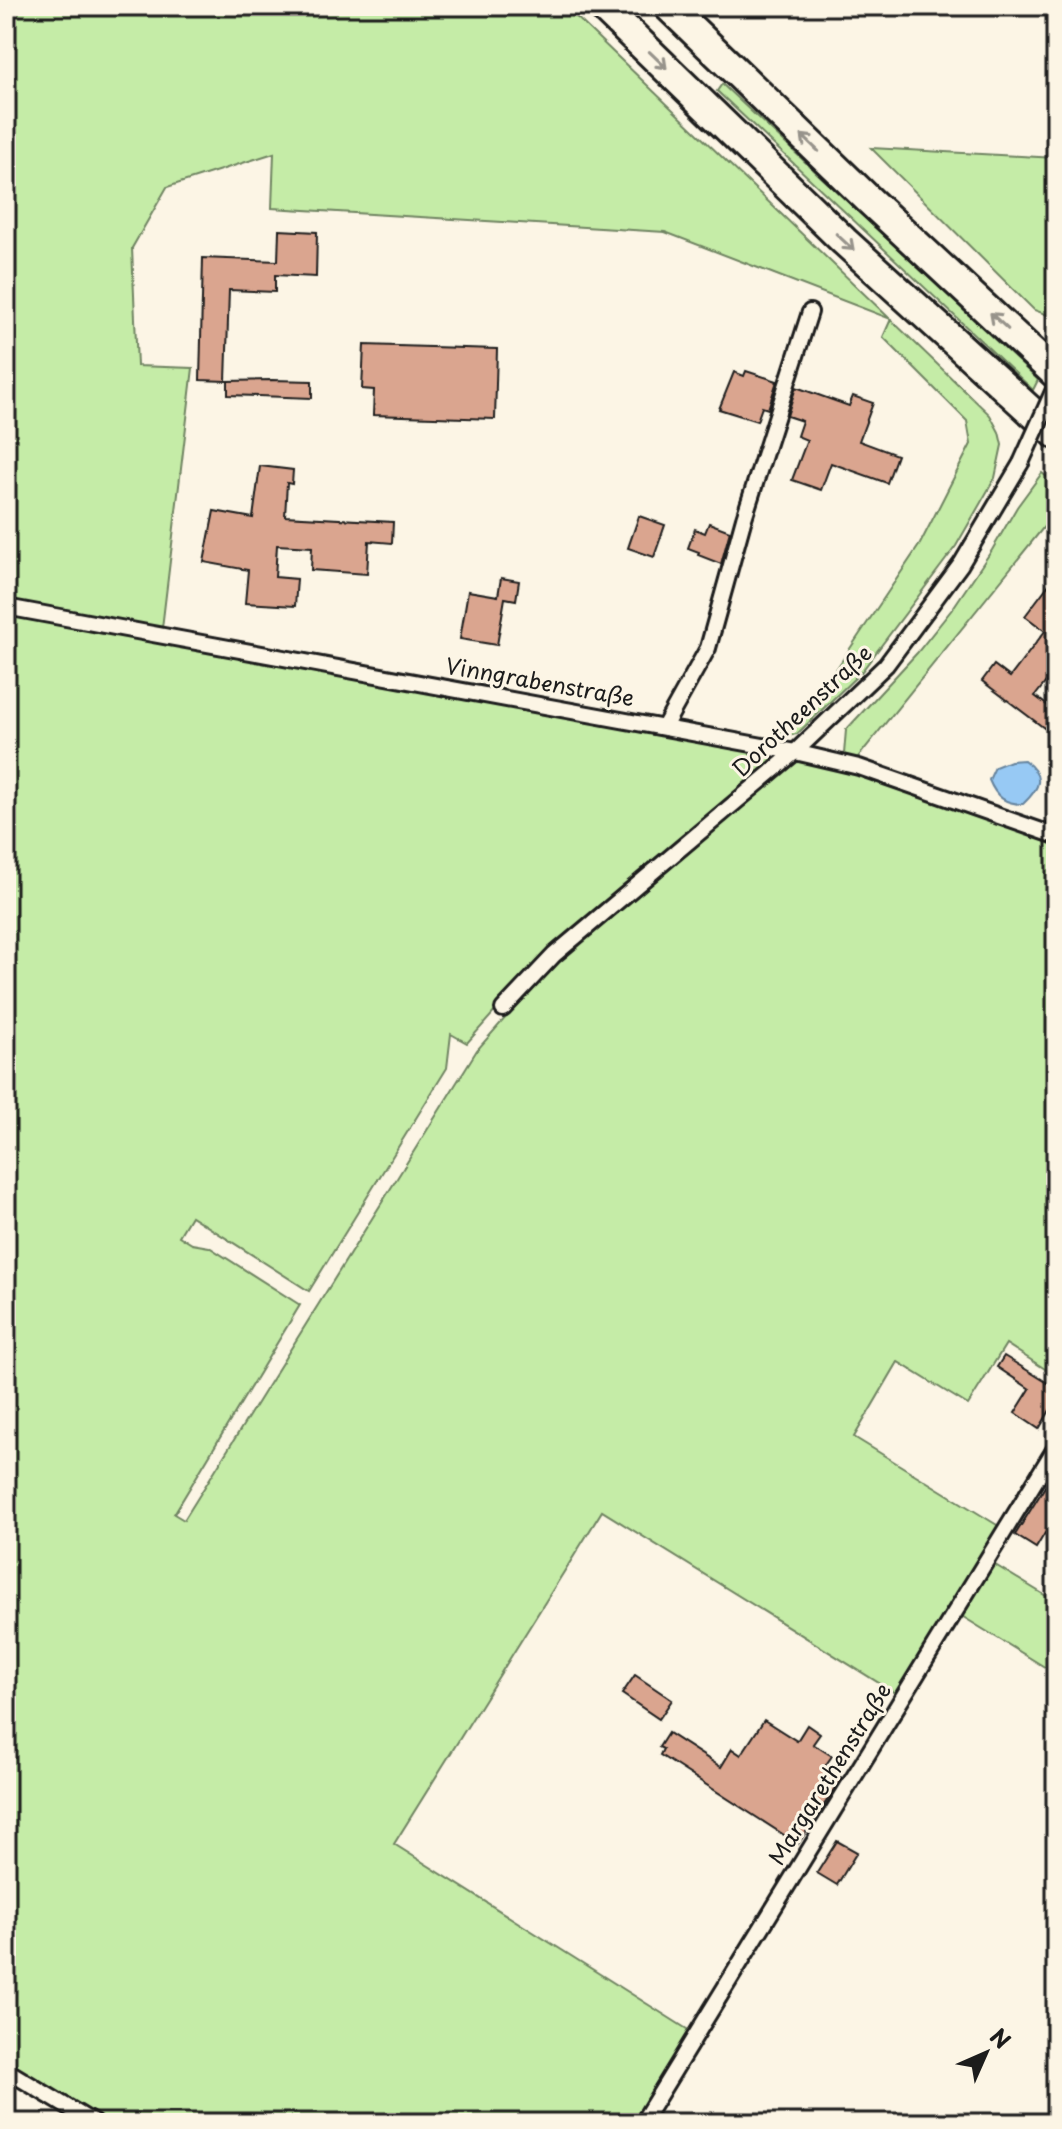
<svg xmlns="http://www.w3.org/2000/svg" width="1062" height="2129" viewBox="0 0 1062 2129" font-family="'Playpen Sans',sans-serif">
<rect width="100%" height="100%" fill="#fcf5e5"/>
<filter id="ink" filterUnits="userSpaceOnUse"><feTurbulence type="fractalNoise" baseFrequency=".0125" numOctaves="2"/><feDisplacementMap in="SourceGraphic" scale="16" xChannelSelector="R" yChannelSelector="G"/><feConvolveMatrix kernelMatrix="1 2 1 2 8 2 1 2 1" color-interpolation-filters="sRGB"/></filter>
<g filter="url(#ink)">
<!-- green -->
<g fill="#c5eca7" stroke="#708462" stroke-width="2">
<path d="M 6,6 L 565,6 L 990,415 L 999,432 L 1002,445 L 995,478 L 956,546 L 862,671 L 797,734 L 777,737 L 835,671 L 920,544 L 971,444 L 967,421 L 883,337 L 891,319 L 665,232 L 272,208 L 274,153 L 167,187 L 132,248 L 137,366 L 193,368 L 162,628 L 6,602 Z"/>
<path d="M 722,84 L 1038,380 L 1033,390 L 717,91 Z"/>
<path d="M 871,148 L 1056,158 L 1056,318 L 1034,310 Z"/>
<path d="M 1042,473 L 1056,484 L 1056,522 L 1051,518 L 855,761 L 844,754 L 846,730 L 917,653 L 953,608 L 992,550 L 1017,507 Z"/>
<path d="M 6,615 L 485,698 L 774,755 L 777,758 L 586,918 L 518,985 L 467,1043 L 451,1034 L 447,1068 L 309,1291 L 191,1216 L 179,1236 L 192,1244 L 209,1247 L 300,1305 L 174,1514 L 184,1520 L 477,1050 L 558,958 L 786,767 L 797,762 L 812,762 L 848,772 L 1056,844 L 1056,1376 L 1006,1344 L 968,1405 L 898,1362 L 854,1437 L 1002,1528 L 900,1696 L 602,1511 L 394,1844 L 690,2031 L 634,2123 L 106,2123 L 6,2061 Z"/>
<path d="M 992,1563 L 1056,1602 L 1056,1674 L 960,1615 Z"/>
</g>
<!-- water -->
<path fill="#97c9f4" stroke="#66849e" stroke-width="2" d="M 1024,760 C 1045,776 1041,787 1023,804 C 1005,804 996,797 989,780 L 995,767 L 1010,761 Z"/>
<!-- building -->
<g fill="#daa58f" stroke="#1c1c1c" stroke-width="2">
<path d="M 279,230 L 317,232 L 316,277 L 275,275 L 275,292 L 229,290 L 226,381 L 200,380 L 203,258 L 278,261 Z"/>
<path d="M 364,345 L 497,349 L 495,419 L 373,415 L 374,390 L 362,389 Z"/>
<path d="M 746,371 L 777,381 L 768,409 L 762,407 L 757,421 L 719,409 L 734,372 L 744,376 Z"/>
<path d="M 272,380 L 312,381 L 312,398 L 228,395 L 228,381 Z"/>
<path d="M 796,387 L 849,406 L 853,396 L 873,403 L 859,441 L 897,455 L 887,483 L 831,463 L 821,490 L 792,480 L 807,440 L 797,436 L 802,421 L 787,416 Z"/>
<path d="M 260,466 L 293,470 L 292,484 L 287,483 L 285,516 L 393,522 L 392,543 L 369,541 L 367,574 L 311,570 L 312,547 L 277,545 L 275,577 L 297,579 L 295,606 L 245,603 L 248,570 L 204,562 L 214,511 L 253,518 Z"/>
<path d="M 639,516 L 665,525 L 654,557 L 628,548 Z"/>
<path d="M 709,523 L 730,531 L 721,564 L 698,555 L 699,552 L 688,548 L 695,529 L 705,533 Z"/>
<path d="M 1056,575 L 1056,669 L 1035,696 L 1056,712 L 1056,737 L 982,681 L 994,665 L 1010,677 L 1045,631 L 1025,616 Z"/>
<path d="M 501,578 L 519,581 L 516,600 L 505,598 L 497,645 L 460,639 L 468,591 L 498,596 Z"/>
<path d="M 1004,1356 L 1056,1388 L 1056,1400 L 1039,1429 L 1015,1413 L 1030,1389 L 997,1367 Z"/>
<path d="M 1056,1469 L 1056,1539 L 1045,1533 L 1036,1548 L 1015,1535 Z"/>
<path d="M 635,1675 L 672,1700 L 659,1719 L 622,1694 Z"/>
<path d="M 764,1720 L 797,1741 L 807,1725 L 820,1734 L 813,1744 L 832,1756 L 825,1766 L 842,1778 L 798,1844 L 660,1755 L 663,1749 L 659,1747 L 668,1733 L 721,1767 L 732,1749 L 741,1755 Z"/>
<path d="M 837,1841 L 857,1852 L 837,1885 L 817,1873 Z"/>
</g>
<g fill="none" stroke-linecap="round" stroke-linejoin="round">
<defs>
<g id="minor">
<path d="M 6,607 L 795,752 L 859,767 L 1056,836"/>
<path d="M 664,727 L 708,648 L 744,518 L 810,312"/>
<path d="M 503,1009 L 554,955 L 795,752 L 886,665 L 961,564 L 1021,463"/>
<path d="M 6,2070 L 94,2123"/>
<path d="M 642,2123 L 1056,1447"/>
</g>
<g id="motorway">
<path d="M 602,6 L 844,241 L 1056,434"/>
<path d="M 668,6 L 871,202 L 1056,374"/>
</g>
</defs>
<!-- minor casing -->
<use href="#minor" stroke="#1c1c1c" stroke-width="20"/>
<!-- motorway casing -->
<use href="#motorway" stroke="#1c1c1c" stroke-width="34"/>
<!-- minor -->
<use href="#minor" stroke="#fcf5e5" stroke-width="14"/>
<!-- motorway -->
<use href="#motorway" stroke="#fcf5e5" stroke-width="28"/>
<defs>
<path id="minor-bridge" d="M 1021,463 L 1056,385"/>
</defs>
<!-- minor-bridge casing -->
<use href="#minor-bridge" stroke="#1c1c1c" stroke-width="20" stroke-linecap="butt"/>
<!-- minor-bridge -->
<use href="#minor-bridge" stroke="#fcf5e5" stroke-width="14"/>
</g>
<!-- one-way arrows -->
<defs><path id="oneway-shaft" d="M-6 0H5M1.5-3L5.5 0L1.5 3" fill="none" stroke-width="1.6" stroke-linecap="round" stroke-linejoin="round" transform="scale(2)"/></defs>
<g stroke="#97938b">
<use href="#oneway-shaft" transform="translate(658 60) rotate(44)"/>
<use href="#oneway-shaft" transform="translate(810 143) rotate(-136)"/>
<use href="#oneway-shaft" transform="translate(845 242) rotate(43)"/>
<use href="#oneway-shaft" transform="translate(999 321) rotate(-137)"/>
</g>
</g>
<g text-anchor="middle" stroke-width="6" stroke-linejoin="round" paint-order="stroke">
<!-- street labels -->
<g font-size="22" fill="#1c1c1c" stroke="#fcf5e5">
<text transform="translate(540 682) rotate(10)" y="8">Vinngrabenstraße</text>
<text transform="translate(802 711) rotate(-43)" y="8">Dorotheenstraße</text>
<text transform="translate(830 1774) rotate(-58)" y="8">Margarethenstraße</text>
</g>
</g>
<!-- margin -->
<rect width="1062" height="2129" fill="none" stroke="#fcf5e5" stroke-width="32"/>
<rect x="16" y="16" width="1030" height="2097" fill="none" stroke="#1c1c1c" stroke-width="3" filter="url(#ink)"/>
<!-- north arrow -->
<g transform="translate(986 2053) rotate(45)" stroke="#fcf5e5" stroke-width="6" paint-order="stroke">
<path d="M0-6L14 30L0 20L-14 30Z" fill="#1c1c1c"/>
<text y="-12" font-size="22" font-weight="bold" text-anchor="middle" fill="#1c1c1c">N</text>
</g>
</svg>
